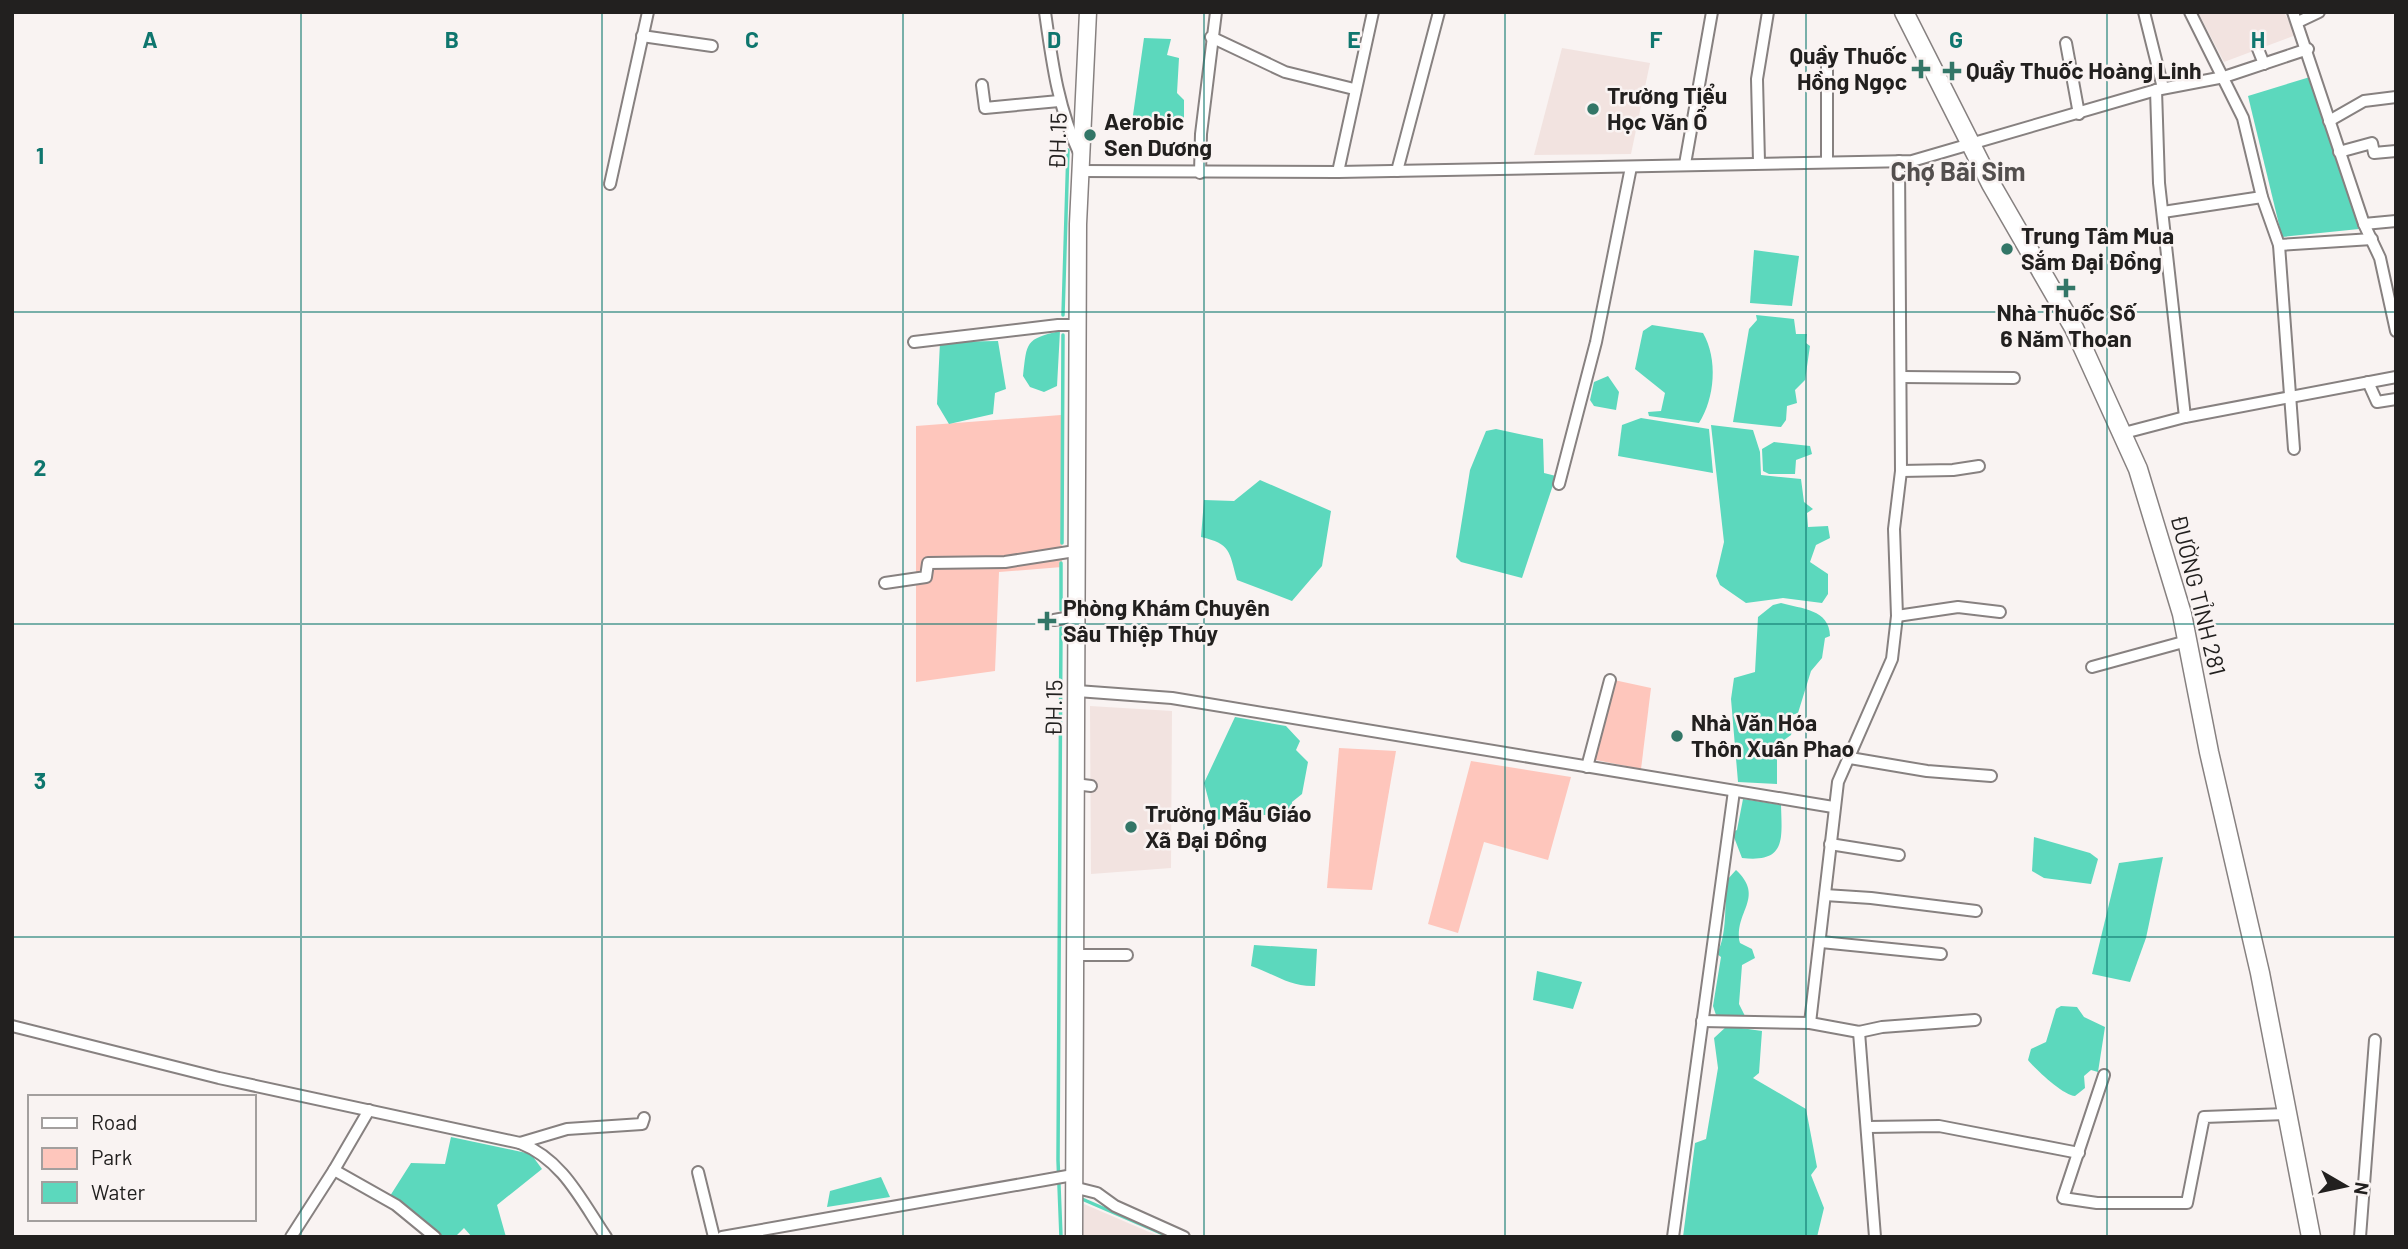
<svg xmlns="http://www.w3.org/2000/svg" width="2408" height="1249" viewBox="0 0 2408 1249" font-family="Barlow,sans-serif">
<rect width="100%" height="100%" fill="#f9f3f2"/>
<!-- built -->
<g fill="#f2e3e0">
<path d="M 2198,12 L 2284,12 L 2296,35 L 2224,62 Z"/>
<path d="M 1562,48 L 1650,63 L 1631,154 L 1534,155 Z"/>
<path d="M 1090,706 L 1172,711 L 1171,868 L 1091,874 Z"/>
<path d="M 1084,1204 L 1156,1235 L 1156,1237 L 1083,1237 Z"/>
</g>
<!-- green -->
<g fill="#fec6bc">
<path d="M 1061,415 L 1062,567 L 999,572 L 995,671 L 916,682 L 916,426 Z"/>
<path d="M 1614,680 L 1651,688 L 1641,769 L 1591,759 Z"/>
<path d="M 1339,748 L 1396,751 L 1372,890 L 1327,888 Z"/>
<path d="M 1471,761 L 1571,777 L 1548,860 L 1484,842 L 1458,933 L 1428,924 Z"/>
</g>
<!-- water -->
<g fill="#5cd8bd">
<path d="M 1144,38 L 1171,39 L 1167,55 L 1179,58 L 1177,93 L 1184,100 L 1184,120 L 1132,122 Z"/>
<path d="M 2310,77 L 2359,229 L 2282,237 L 2248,96 Z"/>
<path d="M 1754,250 L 1799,256 L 1792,306 L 1750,303 Z"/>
<path d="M 1756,315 L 1794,319 L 1796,334 L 1807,334 L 1806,343 L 1810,346 L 1805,380 L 1795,390 L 1797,403 L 1787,406 L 1786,420 L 1781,427 L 1733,422 L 1749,329 L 1757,320 Z"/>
<path d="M 1652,325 L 1703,333 C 1718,359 1715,398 1699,423 L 1649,416 L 1648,412 L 1661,411 L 1665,393 L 1635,369 L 1643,331 Z"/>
<path d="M 1060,331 L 1057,386 L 1044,392 L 1030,387 L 1023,376 C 1027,342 1025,339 1060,331 Z"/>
<path d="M 998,341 L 1006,389 L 995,393 L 993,414 L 949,424 L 937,404 L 940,342 Z"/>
<path d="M 1608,376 L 1619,392 L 1616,410 L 1594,406 L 1590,400 L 1594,382 Z"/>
<path d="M 1641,418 L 1709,429 L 1713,473 L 1618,456 L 1622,425 Z"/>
<path d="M 1711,425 L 1753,430 L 1760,452 L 1761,475 L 1801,479 L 1804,502 L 1813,509 L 1807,513 L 1808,527 L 1828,526 L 1830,538 L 1816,545 L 1810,562 L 1828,574 L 1828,594 L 1822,603 L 1783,598 L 1746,603 L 1720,585 L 1716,576 L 1724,542 Z"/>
<path d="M 1496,429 L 1543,439 L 1544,473 L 1556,476 L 1522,578 L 1461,562 L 1456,557 L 1470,470 L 1486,431 Z"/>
<path d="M 1774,442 L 1810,446 L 1812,454 L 1796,460 L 1795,474 L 1769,474 L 1763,471 L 1762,449 Z"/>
<path d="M 1260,480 L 1331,511 L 1322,566 L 1292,601 L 1237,580 C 1229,551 1231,544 1201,537 L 1204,500 L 1234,501 Z"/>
<path d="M 1781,603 C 1802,609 1829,609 1830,636 L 1825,638 L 1822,658 L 1811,671 L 1798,713 L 1792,715 L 1794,722 L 1791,735 L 1777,745 L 1777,784 L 1738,782 L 1731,699 L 1734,678 L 1755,672 L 1758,617 L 1773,605 Z"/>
<path d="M 1235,717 L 1286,726 L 1300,741 L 1296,750 L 1308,762 L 1302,794 L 1292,802 L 1291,813 L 1284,818 L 1275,814 L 1214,820 L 1204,783 Z"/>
<path d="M 1743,799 L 1781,805 C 1782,840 1786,863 1742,858 L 1732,832 L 1737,830 Z"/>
<path d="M 2034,837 L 2090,853 L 2098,859 L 2091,884 L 2044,878 L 2032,871 Z"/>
<path d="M 2163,857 L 2146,938 L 2130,982 L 2092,974 L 2119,863 Z"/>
<path d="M 1736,870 C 1766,898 1733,912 1740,943 L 1752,949 L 1755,958 L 1742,965 L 1739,1004 L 1746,1018 L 1716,1015 L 1713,1006 L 1721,957 L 1717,954 C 1728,932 1724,905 1727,880 Z"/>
<path d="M 1254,945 L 1317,949 L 1315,986 C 1290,987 1275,974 1251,966 Z"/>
<path d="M 1537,971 L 1582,982 L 1573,1009 L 1533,1000 Z"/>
<path d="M 2061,1006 L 2077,1007 L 2084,1017 L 2105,1027 L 2098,1072 L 2091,1070 L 2084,1076 L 2085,1088 L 2075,1096 C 2064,1096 2035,1069 2028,1060 L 2031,1049 L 2046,1042 L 2056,1009 Z"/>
<path d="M 1727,1026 L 1762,1031 L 1759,1073 L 1753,1078 L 1806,1109 L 1817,1167 L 1811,1175 L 1824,1208 L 1817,1237 L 1683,1237 L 1695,1143 L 1706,1139 L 1718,1068 L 1714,1038 Z"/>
<path d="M 451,1137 L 531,1154 L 542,1169 L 497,1205 L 506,1237 L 472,1237 L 464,1228 L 455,1237 L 441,1237 L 390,1196 L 411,1163 L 445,1164 Z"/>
<path d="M 881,1177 L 890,1197 L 827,1207 L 830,1191 Z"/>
</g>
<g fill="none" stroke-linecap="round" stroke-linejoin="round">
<!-- stream -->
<g stroke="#5cd8bd" stroke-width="3.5">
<path d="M 1063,315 L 1068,150"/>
<path d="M 1062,543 L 1063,335"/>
<path d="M 1061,610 L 1061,563"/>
<path d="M 1061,628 L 1058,1160 L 1061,1237"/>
<path d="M 1082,1199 L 1170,1237"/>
</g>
<defs>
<g id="street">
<path d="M 1045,12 C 1052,62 1058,109 1080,155"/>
<path d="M 2144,12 L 2163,88"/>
<path d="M 2190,12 L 2243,118 L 2262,197 L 2279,245 L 2294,449"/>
<path d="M 2293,12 L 2364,224 L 2380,258 L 2396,331"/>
<path d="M 2298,22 L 2319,12"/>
<path d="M 642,36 L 712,46"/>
<path d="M 1211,37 L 1285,72 L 1354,89"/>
<path d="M 2066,43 L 2079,114"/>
<path d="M 2258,49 L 2264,64"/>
<path d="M 1827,66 L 1827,161"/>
<path d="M 982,85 L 985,108 L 1059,101"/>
<path d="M 2156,90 L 2159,183 L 2185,417"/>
<path d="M 2329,121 L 2364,101 L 2396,97"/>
<path d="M 2339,152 L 2372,143 L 2374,153 L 2396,151"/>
<path d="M 1759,162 L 1757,79 L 1768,12"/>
<path d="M 1685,164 L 1712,12"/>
<path d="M 1080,171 L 1338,172 L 1912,161 L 2156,90 L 2224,77 L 2308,49"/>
<path d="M 1397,171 L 1439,12"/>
<path d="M 1338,172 L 1373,12"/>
<path d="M 1200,173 L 1201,134 L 1216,12"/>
<path d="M 610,184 L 648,12"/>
<path d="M 2163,212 L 2262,197"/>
<path d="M 2364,224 L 2396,221"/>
<path d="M 2279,245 L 2372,239"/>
<path d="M 914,342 L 1058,325 L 1078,325"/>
<path d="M 1902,377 L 2014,378"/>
<path d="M 2368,382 L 2377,402 L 2396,399"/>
<path d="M 2124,433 L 2185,417 L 2396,377"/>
<path d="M 1901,471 L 1953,470 L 1979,466"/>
<path d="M 1559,484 L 1596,342 L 1631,167"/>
<path d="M 885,583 L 926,577 L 928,563 L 1005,562 L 1075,551"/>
<path d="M 1897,616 L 1958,607 L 2000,612"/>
<path d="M 1054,620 L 1076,616"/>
<path d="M 2092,667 L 2187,641"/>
<path d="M 1077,691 L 1172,698 L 1833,807"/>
<path d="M 1850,758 L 1927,771 L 1991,776"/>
<path d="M 1587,767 L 1610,680"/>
<path d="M 1075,784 L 1091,786"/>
<path d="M 1830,844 L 1899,855"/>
<path d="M 1825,895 L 1871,898 L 1976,911"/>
<path d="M 1821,942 L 1941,954"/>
<path d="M 1074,955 L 1127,955"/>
<path d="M 1702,1021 L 1810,1023 L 1859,1032 L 1882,1027 L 1975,1020"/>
<path d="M 1810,1023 L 1838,782 L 1892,659 L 1897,616 L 1894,529 L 1901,471 L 1899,161"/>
<path d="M 12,1026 L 219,1078 L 520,1143 C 563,1160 581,1200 606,1237"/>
<path d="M 1859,1032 L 1875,1237"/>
<path d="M 2104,1075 L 2063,1198 L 2097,1203 L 2187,1203 L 2204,1117 L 2286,1114"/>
<path d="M 369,1110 L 334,1170 L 396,1205 L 435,1237"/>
<path d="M 1868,1127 L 1939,1126 L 2079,1153"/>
<path d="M 520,1143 L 567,1129 L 642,1124 L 644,1118"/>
<path d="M 698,1172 L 714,1237"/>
<path d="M 1073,1187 L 1097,1193 L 1115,1206 L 1184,1237"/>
<path d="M 291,1237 L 334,1170"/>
<path d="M 722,1237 L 1073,1175"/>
<path d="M 1673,1237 L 1734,791"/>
<path d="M 2360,1237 L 2375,1040"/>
</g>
<path id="secondary" d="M 1074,1237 L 1078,224 L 1088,12"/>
<path id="primary" d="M 1904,12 L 1991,184 L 2074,328 L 2138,469 L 2182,614 L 2209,752 L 2260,973 L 2311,1237"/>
</defs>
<!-- street casing -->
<use href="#street" stroke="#878180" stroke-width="14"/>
<!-- secondary casing -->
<use href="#secondary" stroke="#878180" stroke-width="19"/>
<!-- primary casing -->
<use href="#primary" stroke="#878180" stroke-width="21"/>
<!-- street -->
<use href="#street" stroke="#fff" stroke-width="10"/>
<!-- secondary -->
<use href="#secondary" stroke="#fff" stroke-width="16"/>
<!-- primary -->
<use href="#primary" stroke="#fff" stroke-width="18"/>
</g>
<!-- grid -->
<path fill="none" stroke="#0f766e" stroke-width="2" stroke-opacity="0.55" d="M 301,12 L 301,1237M 602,12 L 602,1237M 903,12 L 903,1237M 1204,12 L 1204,1237M 1505,12 L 1505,1237M 1806,12 L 1806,1237M 2107,12 L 2107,1237M 12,312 L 2396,312M 12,624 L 2396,624M 12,937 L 2396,937"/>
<!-- markers -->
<g fill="#337667" stroke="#f9f3f2" stroke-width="2.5">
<path d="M1917.5 58.5h7v7h7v7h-7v7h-7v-7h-7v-7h7z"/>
<path d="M1948.5 60.5h7v7h7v7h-7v7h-7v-7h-7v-7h7z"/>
<circle cx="1593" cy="109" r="7"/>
<circle cx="1090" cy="135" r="7"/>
<circle cx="2007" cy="249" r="7"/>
<path d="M2062.5 277.5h7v7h7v7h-7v7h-7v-7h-7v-7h7z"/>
<path d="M1043.5 610.5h7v7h7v7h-7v7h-7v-7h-7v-7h7z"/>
<circle cx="1677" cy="736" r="7"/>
<circle cx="1131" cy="827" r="7"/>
</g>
<g text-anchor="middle" stroke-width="5" stroke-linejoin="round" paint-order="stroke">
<!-- poi labels -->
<g font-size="23" font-weight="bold" fill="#22201f" stroke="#f9f3f2" text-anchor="start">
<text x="1907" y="64" text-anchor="end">Quầy Thuốc<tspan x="1907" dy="26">Hồng Ngọc</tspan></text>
<text x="1966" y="79">Quầy Thuốc Hoàng Linh</text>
<text x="1607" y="104">Trường Tiểu<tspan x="1607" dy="26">Học Văn Ổ</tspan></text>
<text x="1104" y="130">Aerobic<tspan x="1104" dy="26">Sen Dương</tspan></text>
<text x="2021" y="244">Trung Tâm Mua<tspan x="2021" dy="26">Sắm Đại Đồng</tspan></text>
<text x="2066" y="321" text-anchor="middle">Nhà Thuốc Số<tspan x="2066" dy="26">6 Năm Thoan</tspan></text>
<text x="1063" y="616">Phòng Khám Chuyên<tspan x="1063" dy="26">Sâu Thiệp Thúy</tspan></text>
<text x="1691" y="731">Nhà Văn Hóa<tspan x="1691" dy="26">Thôn Xuân Phao</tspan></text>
<text x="1145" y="822">Trường Mẫu Giáo<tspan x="1145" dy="26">Xã Đại Đồng</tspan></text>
</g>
<!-- street labels -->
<g font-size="23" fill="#22201f" stroke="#f9f3f2">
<text transform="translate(1058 141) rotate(-88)" y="8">ĐH.15</text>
<text transform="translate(2198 595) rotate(76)" y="8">ĐƯỜNG TỈNH 281</text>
<text transform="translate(1054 708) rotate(-89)" y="8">ĐH.15</text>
</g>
<!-- quarter labels -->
<g font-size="26" font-weight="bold" fill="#534f4e" stroke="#f9f3f2">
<text x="1958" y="181">Chợ Bãi Sim</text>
</g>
</g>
<g font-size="23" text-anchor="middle" font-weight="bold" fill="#0f766e" stroke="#f9f3f2" stroke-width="5" stroke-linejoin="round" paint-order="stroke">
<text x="150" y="48">A</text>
<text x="452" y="48">B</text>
<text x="752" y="48">C</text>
<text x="1054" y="48">D</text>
<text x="1354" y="48">E</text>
<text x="1656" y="48">F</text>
<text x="1956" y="48">G</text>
<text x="2258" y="48">H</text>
<text x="40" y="164">1</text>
<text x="40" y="476">2</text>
<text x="40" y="789">3</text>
</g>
<!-- border -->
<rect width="2408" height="1249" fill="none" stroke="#22201f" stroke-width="28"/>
<!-- legend -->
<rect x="28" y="1095" width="228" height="126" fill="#f9f3f2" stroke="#a39f9e" stroke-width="2"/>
<rect x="42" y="1118" width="35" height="10" fill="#ffffff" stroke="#a39f9e" stroke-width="2"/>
<text x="91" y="1130" font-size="21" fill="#22201f">Road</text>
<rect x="42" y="1148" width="35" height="21" fill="#fec6bc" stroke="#a39f9e" stroke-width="2"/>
<text x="91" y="1165" font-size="21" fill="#22201f">Park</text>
<rect x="42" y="1182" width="35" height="21" fill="#5cd8bd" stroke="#a39f9e" stroke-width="2"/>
<text x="91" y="1200" font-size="21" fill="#22201f">Water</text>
<!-- north arrow -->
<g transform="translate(2345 1186) rotate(99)" stroke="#f9f3f2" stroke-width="5" paint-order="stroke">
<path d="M0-5L12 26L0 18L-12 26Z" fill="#22201f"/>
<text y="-10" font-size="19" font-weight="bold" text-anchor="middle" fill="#22201f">N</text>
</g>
</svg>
